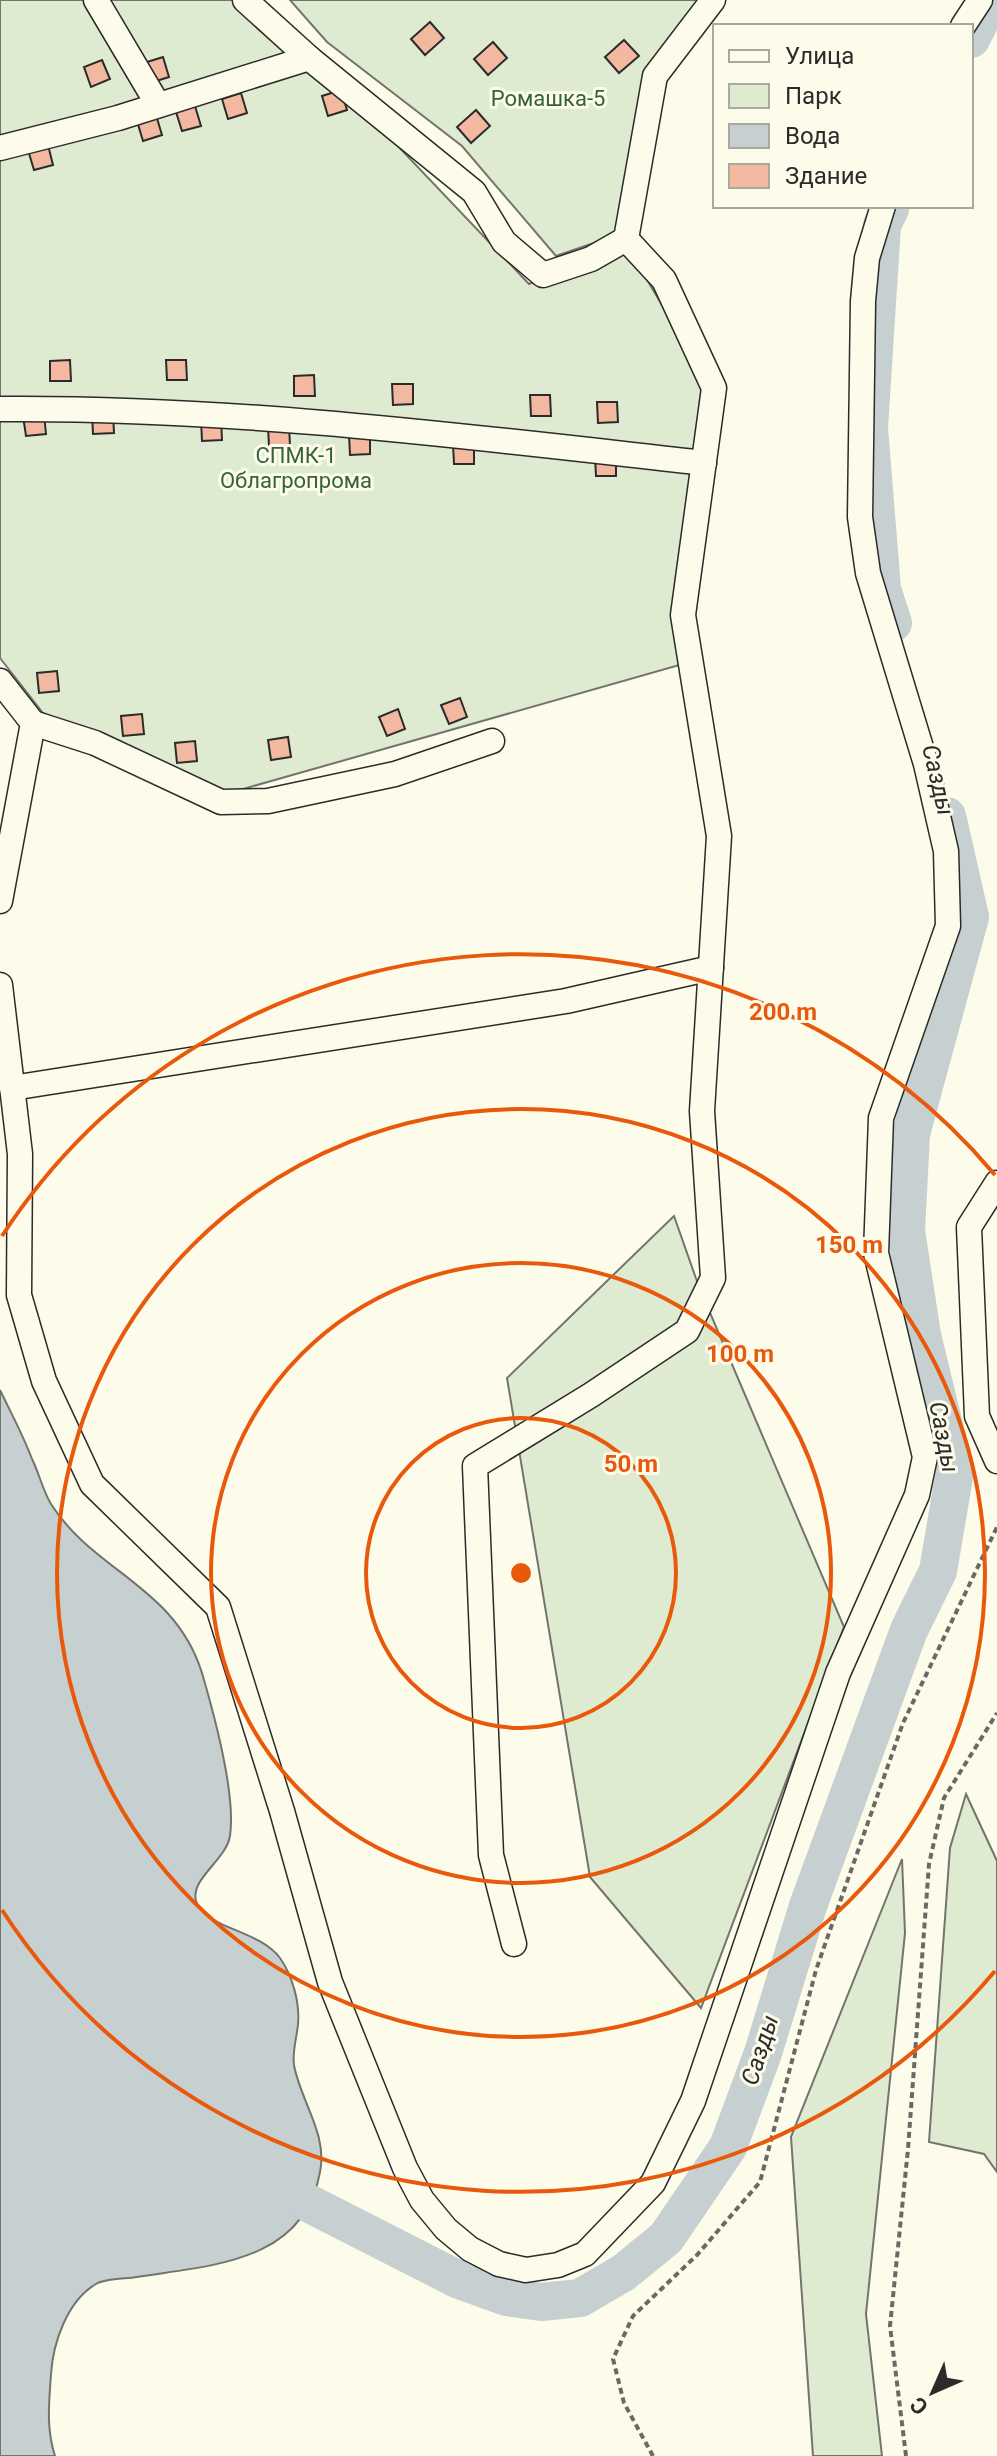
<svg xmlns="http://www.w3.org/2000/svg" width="997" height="2456" viewBox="0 0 997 2456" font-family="Roboto,sans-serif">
<rect width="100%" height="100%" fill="#fdfbea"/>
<!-- green -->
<g fill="#deebd1" stroke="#74746e" stroke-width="2">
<path d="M 0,0 L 259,0 L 529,284 L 625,243 L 711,387 L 683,664 L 229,793 L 43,713 L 0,658 Z"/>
<path d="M 290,0 L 712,0 L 652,72 L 623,233 L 556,256 L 462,146 L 327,42 Z"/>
<path d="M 674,1216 L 699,1287 L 844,1627 L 701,2008 L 590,1877 L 507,1378 Z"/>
<path d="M 966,1794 L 997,1861 L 997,2172 L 984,2154 L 929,2142 L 950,1848 Z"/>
<path d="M 902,1859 L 905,1933 L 866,2314 L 882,2456 L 813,2456 L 791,2137 Z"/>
</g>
<!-- water -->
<path fill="#c7d0d0" stroke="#74746e" stroke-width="2" d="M 0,1390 C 11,1413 23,1435 32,1459 C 39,1473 43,1491 51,1504 C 94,1572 175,1586 202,1673 C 214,1714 236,1795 230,1836 C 226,1860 190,1879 196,1901 C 205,1929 258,1929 280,1958 C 292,1975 300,2002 298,2024 C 297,2037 292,2051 294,2065 C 300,2100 328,2134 320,2172 C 304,2263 211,2265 137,2277 C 126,2279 106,2278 96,2284 C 67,2301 53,2343 51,2374 C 49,2404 46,2428 55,2456 L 0,2456 Z"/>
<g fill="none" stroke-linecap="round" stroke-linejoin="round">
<!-- river -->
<g stroke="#c7d0d0" stroke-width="38">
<path d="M 971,39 L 991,0"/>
<path d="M 890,209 L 882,225 L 869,428 L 882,589 L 893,623"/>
<path d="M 310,2204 L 459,2280 L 506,2297 L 541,2302 L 580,2298 L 623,2273 L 666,2238 L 728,2147 L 763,2053 L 808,1906 L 909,1630 L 938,1571 L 955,1471 L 922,1335 L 906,1231 L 911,1134 L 970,917 L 947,816"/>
</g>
</g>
<!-- building -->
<g fill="#f2b8a0" stroke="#2b2b2b" stroke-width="2">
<path d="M 430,22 L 444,38 L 425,55 L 411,39 Z"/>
<path d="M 624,40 L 639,56 L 619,73 L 605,57 Z"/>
<path d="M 493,42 L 507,58 L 488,75 L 474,59 Z"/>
<path d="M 163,57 L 169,77 L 150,83 L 144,63 Z"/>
<path d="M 102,60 L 110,79 L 91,87 L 84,67 Z"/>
<path d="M 341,90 L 347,110 L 328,116 L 322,96 Z"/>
<path d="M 241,93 L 247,113 L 228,119 L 222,99 Z"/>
<path d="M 195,106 L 201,126 L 182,131 L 176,112 Z"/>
<path d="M 476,110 L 490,126 L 471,143 L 457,127 Z"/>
<path d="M 156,115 L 162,135 L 143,141 L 137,121 Z"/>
<path d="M 48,145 L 53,165 L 34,170 L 28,150 Z"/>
<path d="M 70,360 L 71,381 L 50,381 L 50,361 Z"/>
<path d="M 166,360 L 186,360 L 187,380 L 167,380 Z"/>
<path d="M 314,375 L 315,396 L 294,396 L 294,376 Z"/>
<path d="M 392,384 L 413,384 L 413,404 L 393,405 Z"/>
<path d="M 530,395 L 550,395 L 551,416 L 531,416 Z"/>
<path d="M 597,402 L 617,402 L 618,422 L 598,423 Z"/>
<path d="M 113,413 L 114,433 L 93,434 L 92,414 Z"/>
<path d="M 44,414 L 46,434 L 26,436 L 23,416 Z"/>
<path d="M 221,419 L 222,440 L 202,441 L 201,420 Z"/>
<path d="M 289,425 L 290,446 L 269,447 L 268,426 Z"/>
<path d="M 349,434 L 370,434 L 370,454 L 350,455 Z"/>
<path d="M 474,443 L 474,464 L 454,464 L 453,444 Z"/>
<path d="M 616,455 L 616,476 L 596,476 L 595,456 Z"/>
<path d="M 57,671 L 59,691 L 39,693 L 37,673 Z"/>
<path d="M 460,698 L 467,717 L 449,724 L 441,705 Z"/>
<path d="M 398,709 L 405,729 L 387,736 L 379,717 Z"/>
<path d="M 142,714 L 144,734 L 123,736 L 121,716 Z"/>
<path d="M 288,737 L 291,757 L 271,760 L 268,740 Z"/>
<path d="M 195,741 L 197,761 L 177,763 L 175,743 Z"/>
</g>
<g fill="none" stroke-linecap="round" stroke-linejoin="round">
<defs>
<g id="minor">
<path d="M 96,0 L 157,103"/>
<path d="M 245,0 L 309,58"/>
<path d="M 963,26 L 980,0"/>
<path d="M 0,148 L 118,118 L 309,58 L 474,192 L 504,242 L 543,275 L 591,259 L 626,239"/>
<path d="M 626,239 L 655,76 L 713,0"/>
<path d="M 0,409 C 235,407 471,437 704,463"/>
<path d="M 0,681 L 33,723 L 0,901"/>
<path d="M 33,723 L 95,743 L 221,802 L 268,801 L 395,774 L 492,741"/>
<path d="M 0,985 L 20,1154 L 19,1295 L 44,1381 L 92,1484 L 218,1607 L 282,1811 L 330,1982 L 405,2168 L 422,2200 L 446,2229 L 470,2249 L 499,2264 L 526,2270 L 558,2265 L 585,2254 L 653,2183 L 693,2101 L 838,1673 L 917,1495 L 925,1457 L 876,1253 L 881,1118 L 948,926 L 946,851 L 926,764 L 868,573 L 860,517 L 863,301 L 867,258 L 883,206"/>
<path d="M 12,1088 L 566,1001 L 711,968"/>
<path d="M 997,1183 L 969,1227 L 977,1416 L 997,1461"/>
<path d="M 514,1944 L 491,1855 L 475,1466 L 591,1395 L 687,1331 L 713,1278 L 702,1111 L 719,836 L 683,615 L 714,388 L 664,280 L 626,239"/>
</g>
</defs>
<!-- minor casing -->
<use href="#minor" stroke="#2b2b2b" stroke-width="27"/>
<!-- path -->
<g stroke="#6a6964" stroke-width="4" stroke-dasharray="6 4" stroke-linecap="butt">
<path d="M 653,2456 L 624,2403 L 613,2359 L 633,2316 L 697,2255 L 760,2182 L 816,1970 L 903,1723 L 997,1527"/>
<path d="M 906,2456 L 890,2326 L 908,2149 L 929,1864 L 944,1798 L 997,1713"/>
</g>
<!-- minor -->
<use href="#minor" stroke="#fdfbea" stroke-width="24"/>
</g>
<!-- distance rings -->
<g fill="none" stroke="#e8590c" stroke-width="4">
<circle cx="521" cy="1573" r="155"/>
<circle cx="521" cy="1573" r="310"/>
<circle cx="521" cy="1573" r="464"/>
<path d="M995 1971A619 619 0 0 1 2 1910M2 1236A619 619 0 0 1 995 1175"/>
</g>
<g text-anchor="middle" stroke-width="6" stroke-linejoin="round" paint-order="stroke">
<!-- park labels -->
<g font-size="22" fill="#34623c" stroke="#fdfbea">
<text x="548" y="106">Ромашка-5</text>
<text x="296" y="463">СПМК-1<tspan x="296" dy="25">Облагропрома</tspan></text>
</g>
<!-- water labels -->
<g font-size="24" font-style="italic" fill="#2b2b2b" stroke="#fdfbea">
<text transform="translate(938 780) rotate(77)" y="8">Сазды</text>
<text transform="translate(944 1437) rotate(79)" y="8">Сазды</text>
<text transform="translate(760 2050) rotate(-72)" y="8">Сазды</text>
</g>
</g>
<circle cx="521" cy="1573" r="12" fill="#e8590c" stroke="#fdfbea" stroke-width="4"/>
<g font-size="24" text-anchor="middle" font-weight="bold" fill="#e8590c" stroke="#fdfbea" stroke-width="6" stroke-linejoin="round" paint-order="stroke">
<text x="783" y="1020">200 m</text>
<text x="849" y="1253">150 m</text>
<text x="740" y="1362">100 m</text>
<text x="631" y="1472">50 m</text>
</g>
<!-- legend -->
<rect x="713" y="24" width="260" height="184" fill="#fdfbea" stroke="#a9a89e" stroke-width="2"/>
<rect x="729" y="50" width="40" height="12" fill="#fdfbea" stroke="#a9a89e" stroke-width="2"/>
<text x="785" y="64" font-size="24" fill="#2b2b2b">Улица</text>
<rect x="729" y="84" width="40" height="24" fill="#deebd1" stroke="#a9a89e" stroke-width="2"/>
<text x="785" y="104" font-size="24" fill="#2b2b2b">Парк</text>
<rect x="729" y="124" width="40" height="24" fill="#c7d0d0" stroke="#a9a89e" stroke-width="2"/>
<text x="785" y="144" font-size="24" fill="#2b2b2b">Вода</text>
<rect x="729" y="164" width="40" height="24" fill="#f2b8a0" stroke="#a9a89e" stroke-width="2"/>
<text x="785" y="184" font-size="24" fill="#2b2b2b">Здание</text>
<!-- north arrow -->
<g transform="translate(933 2392) rotate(225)" stroke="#fdfbea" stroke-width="6" paint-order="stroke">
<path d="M0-6L14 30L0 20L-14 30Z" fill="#2b2b2b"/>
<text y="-12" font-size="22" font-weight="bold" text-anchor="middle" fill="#2b2b2b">С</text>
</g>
</svg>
